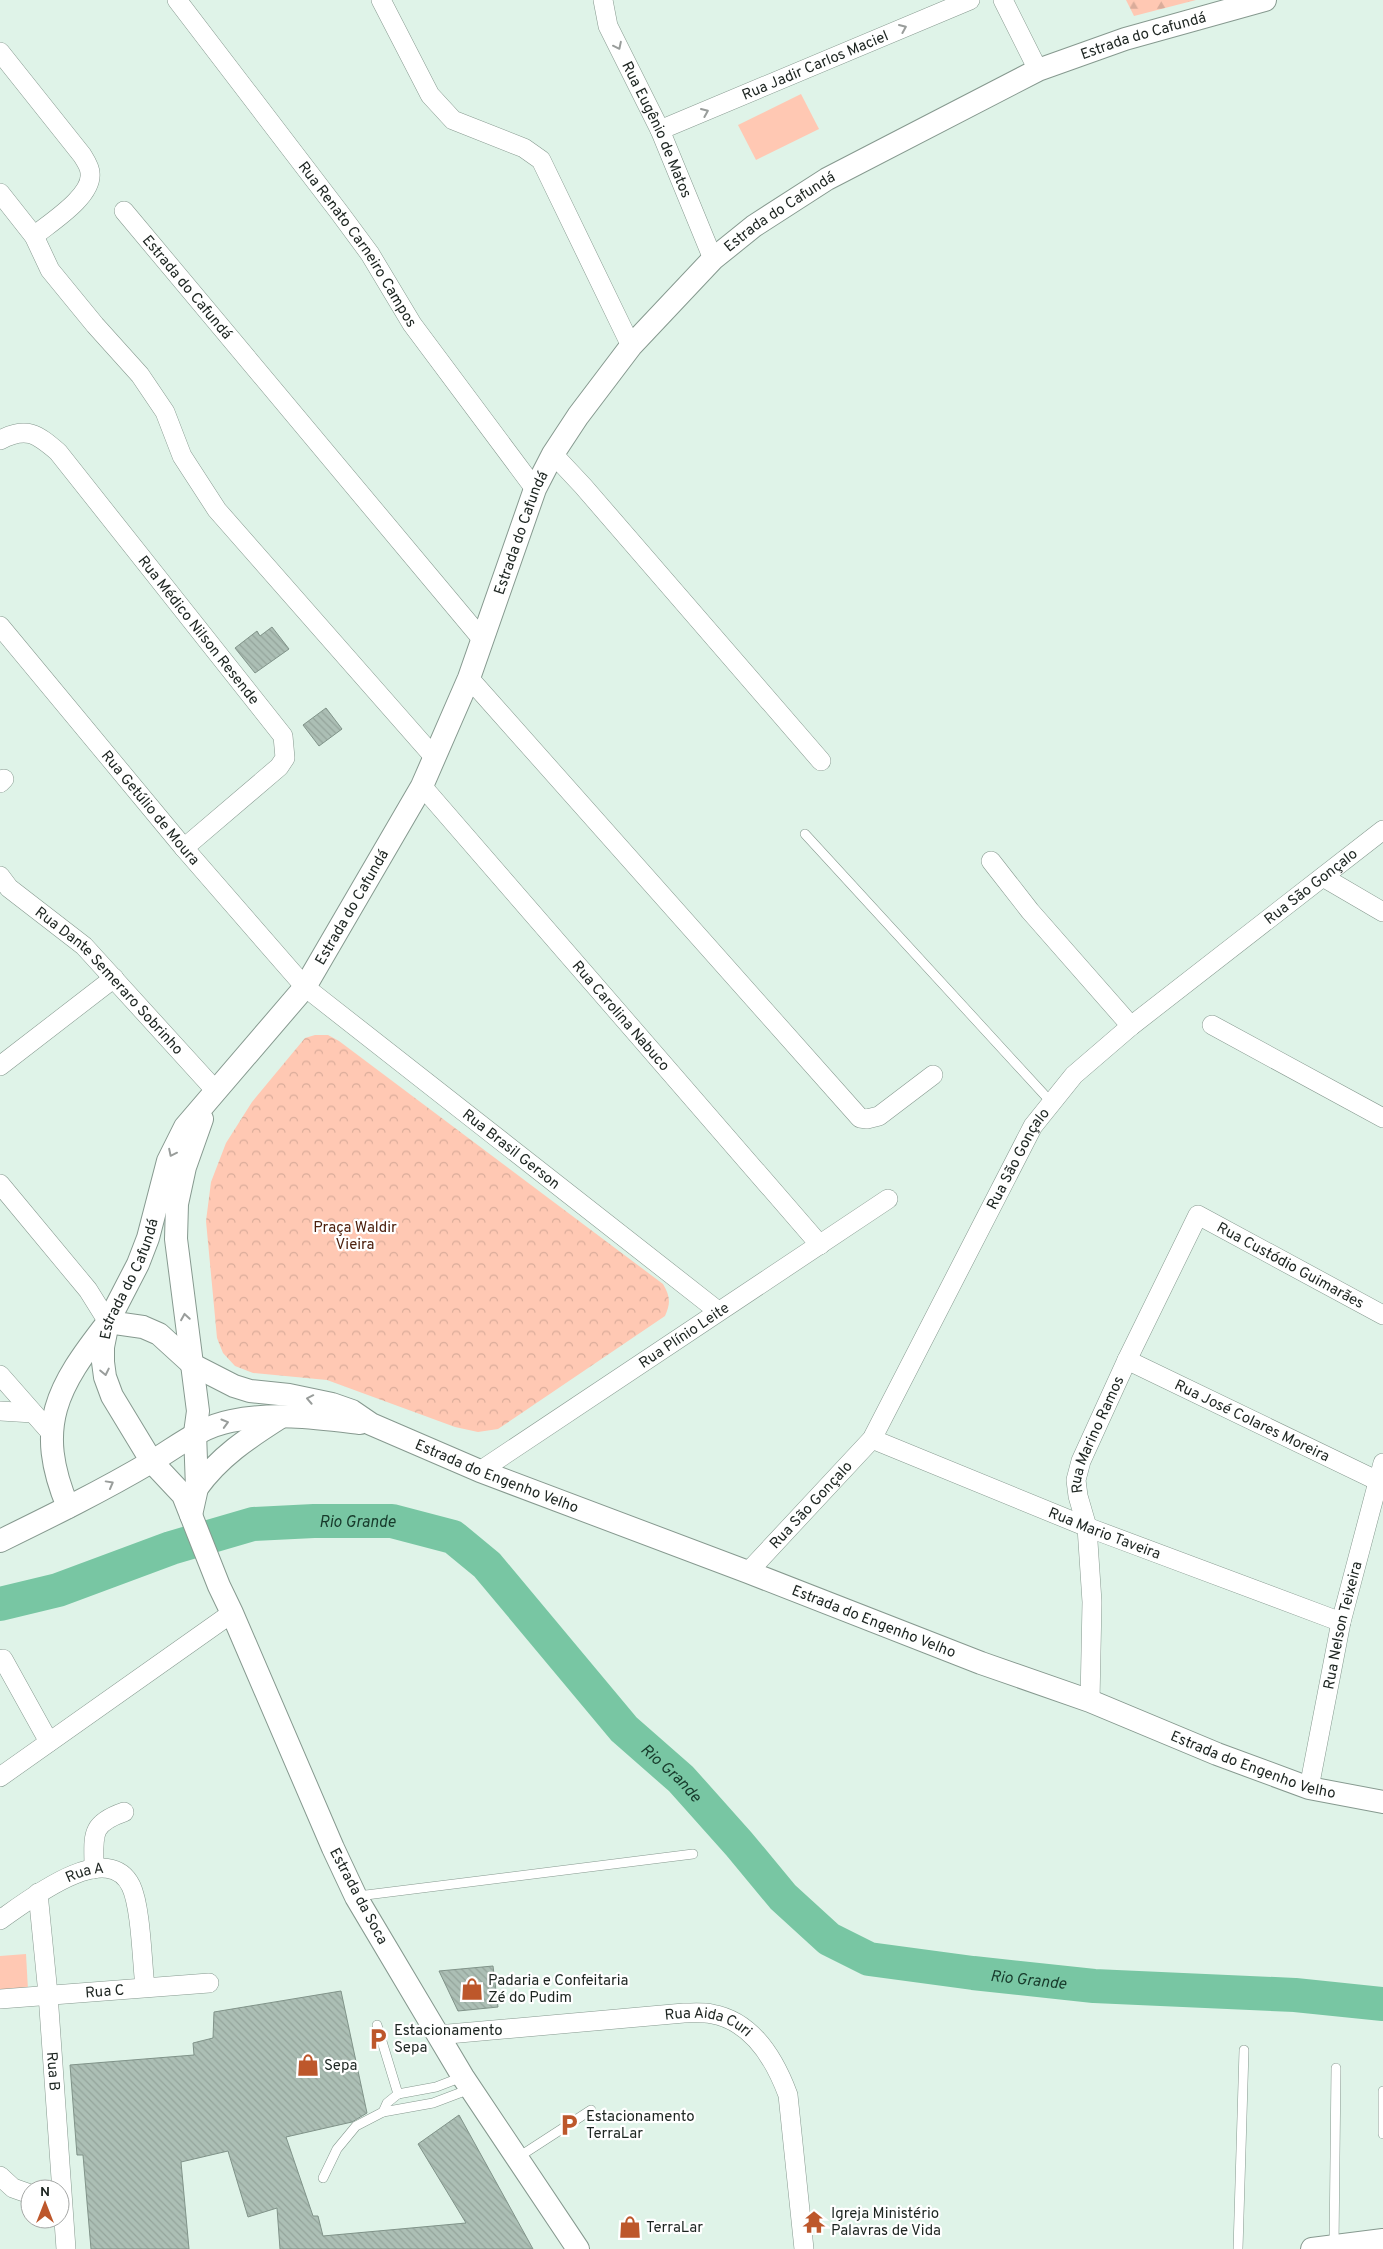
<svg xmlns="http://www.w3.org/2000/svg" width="1383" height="2249" viewBox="0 0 1383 2249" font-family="Overpass,sans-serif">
<defs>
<pattern id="forest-firs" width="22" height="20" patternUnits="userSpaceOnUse" patternTransform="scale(1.25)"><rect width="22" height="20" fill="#ffc8b3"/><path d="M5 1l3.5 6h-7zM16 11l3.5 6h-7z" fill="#daac9a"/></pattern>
<pattern id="park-crowns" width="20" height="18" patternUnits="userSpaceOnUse" patternTransform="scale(1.25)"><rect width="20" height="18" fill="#ffc8b3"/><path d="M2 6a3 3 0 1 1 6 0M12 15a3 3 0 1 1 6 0" fill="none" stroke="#daac9a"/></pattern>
<pattern id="building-back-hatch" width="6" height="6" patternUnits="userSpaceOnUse" patternTransform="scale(1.25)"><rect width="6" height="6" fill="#acbfb5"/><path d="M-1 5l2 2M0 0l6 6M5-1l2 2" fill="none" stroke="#94a49b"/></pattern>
</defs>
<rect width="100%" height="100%" fill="#dff3e8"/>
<!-- green -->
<g fill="#ffc8b3">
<path d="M 801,94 L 819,129 L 756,160 L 738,125 Z"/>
<path d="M 26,1954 L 28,1990 L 0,1992 L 0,1956 Z"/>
</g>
<!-- forest -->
<path fill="url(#forest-firs)" d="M 1126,0 L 1196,0 L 1134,16 Z"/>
<!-- park -->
<path fill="url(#park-crowns)" d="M 315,1035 L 328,1035 L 339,1041 L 663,1284 C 670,1296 671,1303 665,1316 L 498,1429 L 478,1432 L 455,1427 L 327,1380 L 253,1373 L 235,1366 L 223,1353 L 217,1338 L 206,1221 L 211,1182 L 226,1143 L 252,1102 L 305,1038 Z"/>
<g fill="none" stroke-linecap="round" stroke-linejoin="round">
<!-- river -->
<path stroke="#78c6a3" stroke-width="34" id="s1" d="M 0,1604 L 58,1590 L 171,1548 L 253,1524 L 314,1521 L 392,1521 L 453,1537 L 487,1565 L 624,1729 L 681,1779 L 739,1844 L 783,1897 L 829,1939 L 869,1959 L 973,1973 L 1094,1986 L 1295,1995 L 1383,2004"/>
</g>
<!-- building -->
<g fill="url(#building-back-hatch)" stroke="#809389">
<path d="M 272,627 L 289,649 L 255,673 L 235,648 L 257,631 L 260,636 Z"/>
<path d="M 326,708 L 342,729 L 319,746 L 303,725 Z"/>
<path d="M 493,1966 L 498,2007 L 458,2011 L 439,1971 Z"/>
<path d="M 341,1991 L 367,2113 L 352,2122 L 286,2137 L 313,2216 L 318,2216 L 323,2236 L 466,2223 L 418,2144 L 459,2115 L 533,2249 L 280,2249 L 277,2208 L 248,2217 L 228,2151 L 181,2162 L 189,2249 L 91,2249 L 83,2155 L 77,2155 L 70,2065 L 194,2055 L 193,2043 L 213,2038 L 214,2012 Z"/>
</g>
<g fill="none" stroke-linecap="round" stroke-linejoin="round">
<defs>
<g id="service">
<path d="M 805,834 L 1051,1102"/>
<path d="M 358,1896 L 693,1854"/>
<path d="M 377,2025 L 398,2094 L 436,2087 L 462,2077"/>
<path d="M 1383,2091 L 1383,2134"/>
<path d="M 383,2112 L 387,2103 L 398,2094"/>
<path d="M 517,2158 L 591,2110"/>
<path d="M 323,2178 L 337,2149 L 356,2126 L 383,2112 L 433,2103 L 470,2089"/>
<path d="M 1334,2246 L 1336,2068"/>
<path d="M 1238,2249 L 1244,2050"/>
</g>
<g id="minor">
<path id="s2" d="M 177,0 L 339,212 L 370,254 L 412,324 L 535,489"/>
<path d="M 381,0 L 430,95 L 453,120 L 524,148 L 541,160 L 631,346"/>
<path id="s3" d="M 603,0 L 608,26 L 660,130 L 713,259"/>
<path d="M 1003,0 L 1038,70"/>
<path d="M 0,52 L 82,155 C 85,160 90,167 90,173 C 93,196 51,222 34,236"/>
<path id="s4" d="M 660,130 L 970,0"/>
<path d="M 0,193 L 34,236 L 50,270 L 95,325 L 140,375 L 165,412 L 182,456 L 217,510 L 435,758"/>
<path id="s5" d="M 124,211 L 481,638"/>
<path id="s6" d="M 0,440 C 27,426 37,434 58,452 L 283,736 L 285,758 L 279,767 L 184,848"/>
<path d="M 553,454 L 583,486 L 821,761"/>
<path id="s7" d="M 0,626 L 184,848 L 305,987 L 718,1311"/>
<path d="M 469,678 L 860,1118 L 867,1119 L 879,1116 L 933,1075"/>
<path d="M 0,783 L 4,779"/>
<path id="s8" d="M 422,786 L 820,1245"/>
<path d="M 991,861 L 1030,911 L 1131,1026"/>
<path id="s9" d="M 0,876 L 9,888 L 84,946 L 216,1091"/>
<path d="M 1323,877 L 1383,912"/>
<path d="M 1212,1025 L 1383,1118"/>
<path d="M 0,1066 L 114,978"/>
<path d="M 0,1184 L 88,1290 L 108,1322"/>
<path id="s10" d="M 1127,1360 L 1378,1481"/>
<path d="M 0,1375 L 51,1433"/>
<path d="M 0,1411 L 33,1413"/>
<path id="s11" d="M 872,1439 L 1087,1527 L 1341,1622"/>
<path id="s12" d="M 480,1471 L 888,1199"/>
<path id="s13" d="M 748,1572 L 872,1439 L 1033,1126 L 1074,1075 L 1131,1026 L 1383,830"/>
<path d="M 3,1659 L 49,1742"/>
<path id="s14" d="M 1090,1701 L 1092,1602 L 1087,1527 L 1078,1496 L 1076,1480 L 1081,1461 L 1127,1360 L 1198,1215 L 1383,1315"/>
<path d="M 0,1777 L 232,1613"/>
<path id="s15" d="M 1309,1788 L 1341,1622 L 1383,1463"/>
<path d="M 94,1869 C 94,1836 89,1824 124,1812"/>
<path id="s16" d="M 38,1893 L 48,1994 L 66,2249"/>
<path id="s17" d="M 0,1920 C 26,1902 107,1837 131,1886 C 141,1907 142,1962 145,1987"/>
<path id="s18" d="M 0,1999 L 209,1983"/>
<path id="s19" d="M 437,2035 L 684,2013 C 693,2013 703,2012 712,2014 C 752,2021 775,2060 788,2095 L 804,2249"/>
<path d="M 0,2176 L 13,2188 L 30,2194"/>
</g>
<g id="tertiary">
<path d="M 197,1488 C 219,1457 248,1438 281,1417"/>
<path id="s20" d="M 68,1507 C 34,1426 57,1387 108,1322 L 143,1327 L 159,1334 L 193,1365 L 234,1386 L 250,1391 L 289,1395 L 332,1404 L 352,1411 L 371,1424 L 480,1471 L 748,1572 L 981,1663 L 1090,1701 L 1217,1754 L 1309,1788 L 1383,1802"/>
<path d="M 191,1515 L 197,1488 L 195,1433 L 198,1411 L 176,1239 L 177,1204 L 185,1167 L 202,1119"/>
<path d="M 0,1541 C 51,1516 102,1491 151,1462 C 178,1446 200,1427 231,1421 C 274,1412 317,1418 360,1423"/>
<path id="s21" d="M 578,2249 L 463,2077 L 356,1897 L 333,1848 L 232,1613 L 219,1586 L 183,1495 L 152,1462 L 112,1396 L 105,1377 L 103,1362 L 103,1347 L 108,1322 L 138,1264 L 148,1238 L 168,1161 L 185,1127 L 305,987 L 422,786 L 469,678 L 535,489 L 553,454 L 578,416 L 631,346 L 713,259 L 754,226 L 827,179 L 1038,70 L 1125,39 L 1265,0"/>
<path d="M 1312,2249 L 1383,2240"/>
</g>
</defs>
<!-- service casing -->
<use href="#service" stroke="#86998f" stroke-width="10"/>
<!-- minor casing -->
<use href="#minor" stroke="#86998f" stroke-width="20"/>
<!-- tertiary casing -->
<use href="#tertiary" stroke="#86998f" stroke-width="24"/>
<!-- service -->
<use href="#service" stroke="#fff" stroke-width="9"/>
<!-- minor -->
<use href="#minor" stroke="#fff" stroke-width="19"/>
<!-- tertiary -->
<use href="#tertiary" stroke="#fff" stroke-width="22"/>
</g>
<!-- one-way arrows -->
<defs><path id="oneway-chevron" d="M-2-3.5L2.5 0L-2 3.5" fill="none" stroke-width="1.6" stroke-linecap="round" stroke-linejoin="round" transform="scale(1.25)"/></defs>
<g stroke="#999d9b">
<use href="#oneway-chevron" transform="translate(903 28) rotate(-23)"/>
<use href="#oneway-chevron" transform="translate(618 46) rotate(64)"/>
<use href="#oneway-chevron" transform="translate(705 112) rotate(-23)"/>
<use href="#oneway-chevron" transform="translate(172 1153) rotate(116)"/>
<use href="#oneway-chevron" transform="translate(185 1317) rotate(-99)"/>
<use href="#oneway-chevron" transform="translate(105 1372) rotate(78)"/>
<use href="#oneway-chevron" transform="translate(310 1399) rotate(-169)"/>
<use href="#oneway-chevron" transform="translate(225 1423) rotate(-16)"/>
<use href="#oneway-chevron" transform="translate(110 1484) rotate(-29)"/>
</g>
<!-- icons -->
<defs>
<symbol id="shop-bare" viewBox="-9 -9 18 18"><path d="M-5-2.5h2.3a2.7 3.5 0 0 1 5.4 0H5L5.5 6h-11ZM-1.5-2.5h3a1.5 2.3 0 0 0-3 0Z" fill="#bd572b" stroke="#fff" stroke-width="2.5" paint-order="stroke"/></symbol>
<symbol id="parking-bare" viewBox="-9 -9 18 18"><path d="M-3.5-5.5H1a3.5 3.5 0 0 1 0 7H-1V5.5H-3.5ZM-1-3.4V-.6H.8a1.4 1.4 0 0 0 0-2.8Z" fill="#bd572b" stroke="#fff" stroke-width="2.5" paint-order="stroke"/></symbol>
<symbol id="temple-bare" viewBox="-9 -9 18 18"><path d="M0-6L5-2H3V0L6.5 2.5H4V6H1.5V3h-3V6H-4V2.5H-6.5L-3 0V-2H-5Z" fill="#bd572b" stroke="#fff" stroke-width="2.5" paint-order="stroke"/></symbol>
</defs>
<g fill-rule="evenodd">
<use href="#shop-bare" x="456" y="1973" width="32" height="32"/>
<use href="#parking-bare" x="362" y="2023" width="32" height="32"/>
<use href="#shop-bare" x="292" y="2049" width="32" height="32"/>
<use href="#parking-bare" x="553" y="2109" width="32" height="32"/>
<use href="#temple-bare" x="798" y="2206" width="32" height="32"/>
<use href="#shop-bare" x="614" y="2211" width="32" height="32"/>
</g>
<g text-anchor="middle" stroke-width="4.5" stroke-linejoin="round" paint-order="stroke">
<!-- street labels -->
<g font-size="15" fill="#1d2521" stroke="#fff">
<text dy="5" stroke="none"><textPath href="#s21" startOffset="2778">Estrada do Cafundá</textPath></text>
<text dy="5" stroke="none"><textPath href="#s4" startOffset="168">Rua Jadir Carlos Maciel</textPath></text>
<text dy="5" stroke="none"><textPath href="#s3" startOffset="141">Rua Eugênio de Matos</textPath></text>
<text dy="5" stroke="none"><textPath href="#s21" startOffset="2372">Estrada do Cafundá</textPath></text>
<text dy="5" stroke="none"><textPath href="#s2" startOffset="304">Rua Renato Carneiro Campos</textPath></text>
<text dy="5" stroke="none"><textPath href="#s5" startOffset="99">Estrada do Cafundá</textPath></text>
<text dy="5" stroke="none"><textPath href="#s21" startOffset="1952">Estrada do Cafundá</textPath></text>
<text dy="5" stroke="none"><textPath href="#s6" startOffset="292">Rua Médico Nilson Resende</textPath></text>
<text dy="5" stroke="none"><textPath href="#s7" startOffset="236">Rua Getúlio de Moura</textPath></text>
<text dy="5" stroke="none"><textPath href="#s13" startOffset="902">Rua São Gonçalo</textPath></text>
<text dy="5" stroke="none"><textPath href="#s21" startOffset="1540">Estrada do Cafundá</textPath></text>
<text dy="5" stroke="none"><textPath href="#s9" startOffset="152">Rua Dante Semeraro Sobrinho</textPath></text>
<text dy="5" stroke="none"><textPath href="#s8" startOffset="304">Rua Carolina Nabuco</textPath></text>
<text dy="5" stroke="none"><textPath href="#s7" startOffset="735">Rua Brasil Gerson</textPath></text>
<text dy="5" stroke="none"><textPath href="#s13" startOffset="498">Rua São Gonçalo</textPath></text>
<text dy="5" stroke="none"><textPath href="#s14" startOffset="620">Rua Custódio Guimarães</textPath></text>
<text dy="5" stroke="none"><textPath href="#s21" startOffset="1100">Estrada do Cafundá</textPath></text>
<text dy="5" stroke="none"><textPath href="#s12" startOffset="245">Rua Plínio Leite</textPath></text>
<text dy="5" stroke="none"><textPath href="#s10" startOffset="139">Rua José Colares Moreira</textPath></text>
<text dy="5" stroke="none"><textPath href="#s14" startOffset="272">Rua Marino Ramos</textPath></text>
<text dy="5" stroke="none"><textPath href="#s20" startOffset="628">Estrada do Engenho Velho</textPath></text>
<text dy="5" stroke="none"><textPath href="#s13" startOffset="92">Rua São Gonçalo</textPath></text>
<text dy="5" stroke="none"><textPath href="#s11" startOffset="251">Rua Mario Taveira</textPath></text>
<text dy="5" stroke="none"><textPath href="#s20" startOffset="1032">Estrada do Engenho Velho</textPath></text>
<text dy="5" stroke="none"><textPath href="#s15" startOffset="166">Rua Nelson Teixeira</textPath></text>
<text dy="5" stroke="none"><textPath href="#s20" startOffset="1438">Estrada do Engenho Velho</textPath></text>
<text dy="5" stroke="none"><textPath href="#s17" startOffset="98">Rua A</textPath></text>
<text transform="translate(359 1896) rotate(62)" y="5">Estrada da Soca</text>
<text dy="5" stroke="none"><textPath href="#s18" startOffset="105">Rua C</textPath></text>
<text dy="5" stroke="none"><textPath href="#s19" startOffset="274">Rua Aida Curi</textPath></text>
<text dy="5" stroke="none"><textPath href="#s16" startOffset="179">Rua B</textPath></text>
</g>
<!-- park labels -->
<g font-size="15" fill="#4d200d" stroke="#fff">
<text x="355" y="1232">Praça Waldir<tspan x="355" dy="17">Vieira</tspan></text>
</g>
<!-- poi labels -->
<g font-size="15" fill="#1d2521" stroke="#fff" text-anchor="start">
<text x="488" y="1985">Padaria e Confeitaria<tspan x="488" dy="17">Zé do Pudim</tspan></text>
<text x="394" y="2035">Estacionamento<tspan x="394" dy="17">Sepa</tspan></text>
<text x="324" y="2070">Sepa</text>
<text x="586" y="2121">Estacionamento<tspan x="586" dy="17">TerraLar</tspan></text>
<text x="831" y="2218">Igreja Ministério<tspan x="831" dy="17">Palavras de Vida</tspan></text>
<text x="646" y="2232">TerraLar</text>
</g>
<!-- water labels -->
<g font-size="16" font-style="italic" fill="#173a2b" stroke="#fff">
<text dy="6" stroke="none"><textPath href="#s1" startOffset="370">Rio Grande</textPath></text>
<text dy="6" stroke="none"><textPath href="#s1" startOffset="790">Rio Grande</textPath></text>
<text dy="6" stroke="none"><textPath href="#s1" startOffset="1225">Rio Grande</textPath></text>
</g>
</g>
<!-- north arrow -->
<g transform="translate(45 2204)"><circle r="24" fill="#ffffff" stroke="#a5a8a6"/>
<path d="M0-4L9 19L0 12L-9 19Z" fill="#bd572b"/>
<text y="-8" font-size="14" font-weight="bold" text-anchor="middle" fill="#1d2521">N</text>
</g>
</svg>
